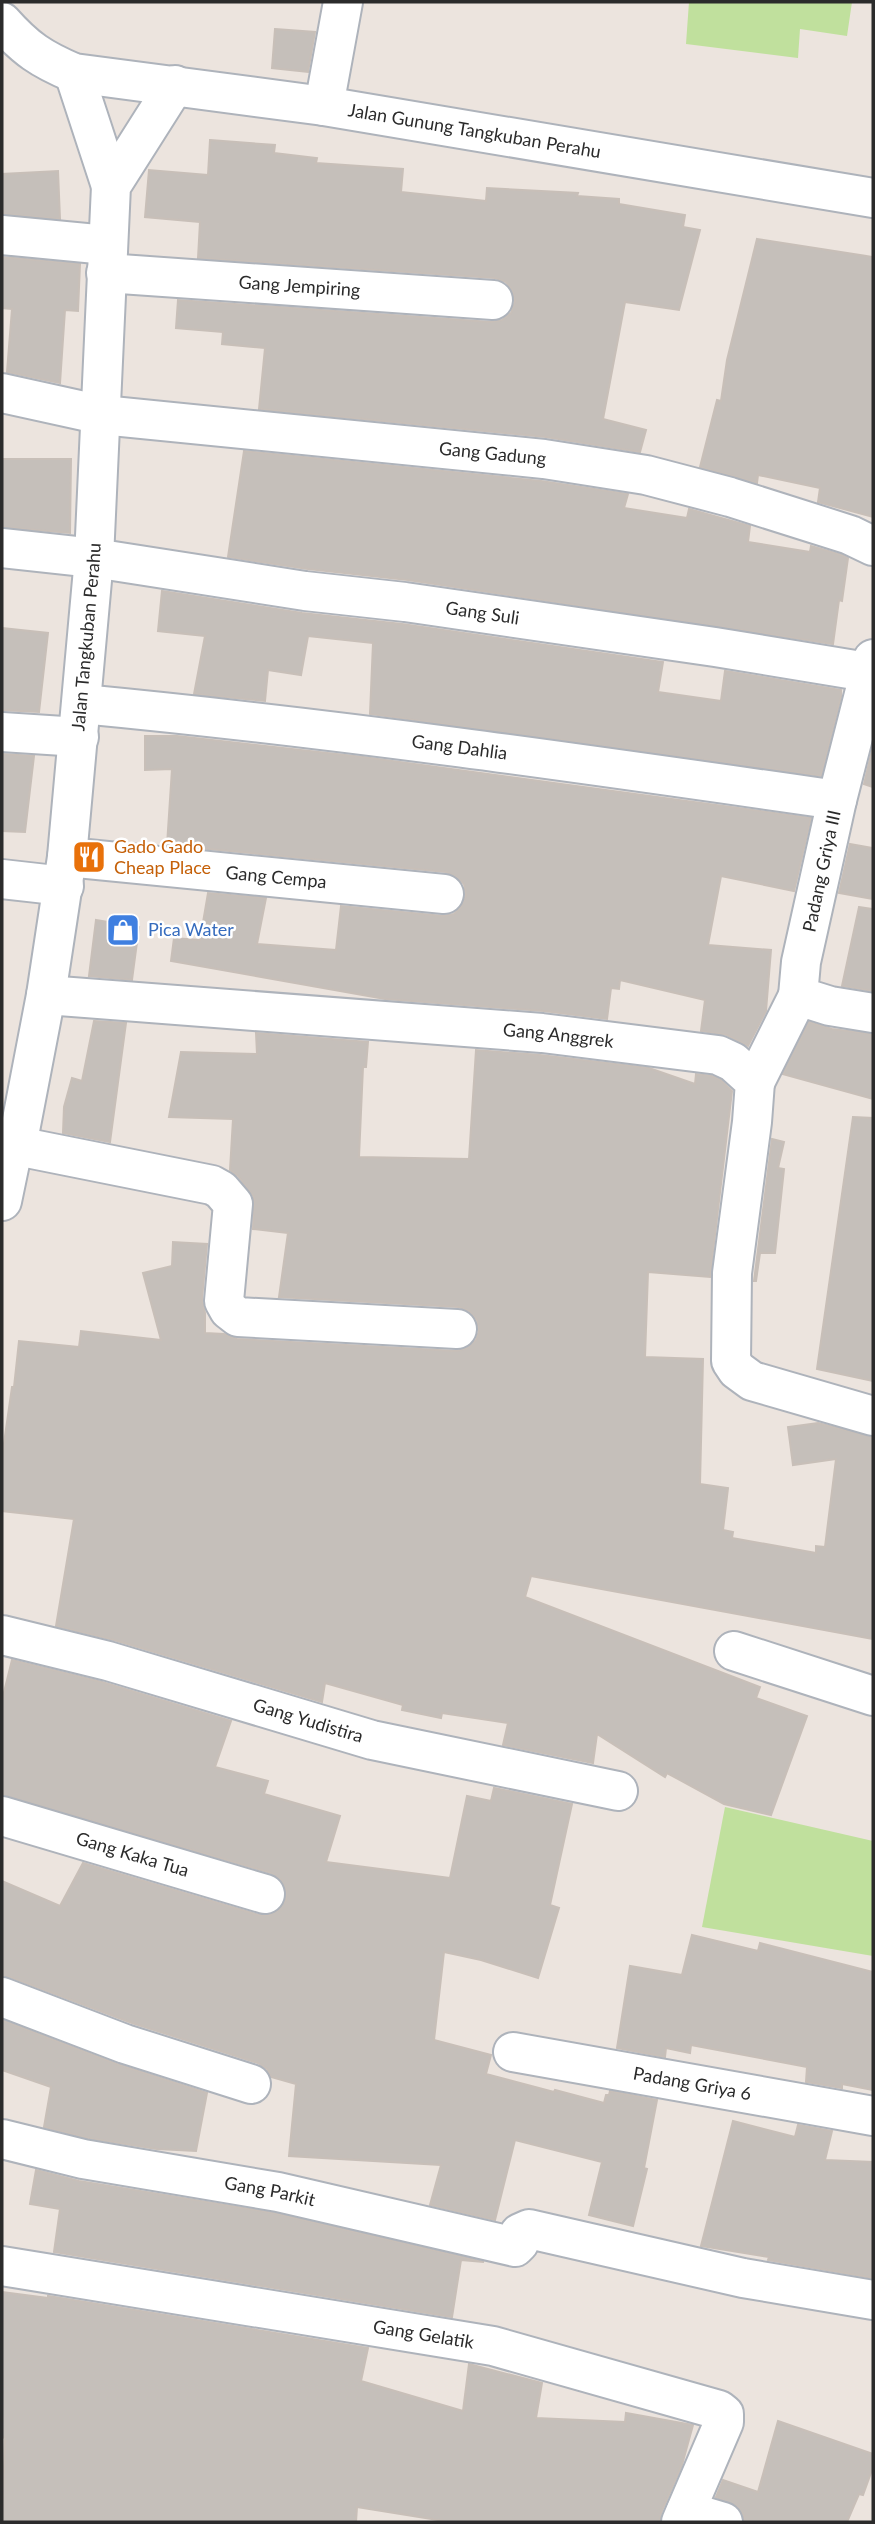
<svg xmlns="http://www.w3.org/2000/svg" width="875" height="2524" viewBox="0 0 875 2524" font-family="Lato,sans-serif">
<rect width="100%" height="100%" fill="#ece4de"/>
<!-- green -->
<g fill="#c0e09d">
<path d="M 689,2 L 852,2 L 847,36 L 800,29 L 798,58 L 686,44 Z"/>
<path d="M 725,1807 L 873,1841 L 873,1956 L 702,1927 Z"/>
</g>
<!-- building -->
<g fill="#c5bfba" stroke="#c8bfb8" stroke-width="2">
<path d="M 275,29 L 315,32 L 308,72 L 272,68 Z"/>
<path d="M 210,140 L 275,145 L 274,153 L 317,158 L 316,163 L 403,169 L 401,192 L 486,201 L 487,188 L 578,193 L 577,196 L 619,199 L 619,204 L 685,215 L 683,227 L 700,230 L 679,310 L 625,302 L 603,419 L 646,430 L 640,452 L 546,437 L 259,409 L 265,348 L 222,344 L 223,332 L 176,328 L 178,300 L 491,322 L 502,320 L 511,313 L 515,301 L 512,290 L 506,282 L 495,278 L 198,258 L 200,222 L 145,217 L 149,170 L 208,175 Z"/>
<path d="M 58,171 L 60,219 L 2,214 L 2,174 Z"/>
<path d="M 757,239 L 873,257 L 873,517 L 818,502 L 820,488 L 758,475 L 757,483 L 700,467 L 717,400 L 721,401 L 727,360 Z"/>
<path d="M 2,257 L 80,264 L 78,311 L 65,310 L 60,383 L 7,372 L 12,309 L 2,308 Z"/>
<path d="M 244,451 L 541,481 L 628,494 L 624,508 L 687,518 L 689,509 L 750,526 L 748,542 L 810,552 L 811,546 L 842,555 L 848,558 L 842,601 L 839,600 L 833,644 L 408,580 L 308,569 L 228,557 Z"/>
<path d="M 2,459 L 71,459 L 70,533 L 2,527 Z"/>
<path d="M 162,591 L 302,613 L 402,624 L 663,662 L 658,692 L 721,701 L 725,671 L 841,690 L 841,697 L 821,776 L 370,714 L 373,643 L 308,636 L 301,675 L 268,670 L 265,701 L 194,694 L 205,636 L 158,631 Z"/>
<path d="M 2,628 L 48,633 L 39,712 L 2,710 Z"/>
<path d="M 145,736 L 177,736 L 363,757 L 811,818 L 794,891 L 721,876 L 708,945 L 771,950 L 766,1011 L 748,1046 L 727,1035 L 701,1031 L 705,1000 L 620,980 L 619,989 L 611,988 L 607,1019 L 544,1011 L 385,999 L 171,961 L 174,938 L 200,940 L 208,893 L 266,898 L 257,944 L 336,950 L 341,906 L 443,916 L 454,914 L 461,907 L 466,895 L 464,884 L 457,877 L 446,872 L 167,845 L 172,769 L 145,770 Z"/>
<path d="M 873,746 L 873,787 L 864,784 Z"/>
<path d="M 2,754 L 34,756 L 25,832 L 2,831 Z"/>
<path d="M 850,844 L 873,848 L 873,899 L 839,893 Z"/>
<path d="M 859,907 L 873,909 L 873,991 L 842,986 Z"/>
<path d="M 96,920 L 139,927 L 132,980 L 89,976 Z"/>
<path d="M 94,1021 L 126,1023 L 110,1142 L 63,1133 L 64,1107 L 72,1078 L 82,1081 Z"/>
<path d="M 809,1022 L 832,1029 L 873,1034 L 873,1099 L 783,1074 Z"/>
<path d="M 256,1033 L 368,1042 L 366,1067 L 363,1067 L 359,1157 L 469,1159 L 476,1050 L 540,1055 L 649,1068 L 695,1084 L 696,1074 L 712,1076 L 721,1080 L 732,1091 L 710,1277 L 648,1272 L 645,1357 L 703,1359 L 700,1484 L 728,1488 L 723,1530 L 733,1532 L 732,1538 L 816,1553 L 816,1546 L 825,1547 L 836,1459 L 793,1465 L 788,1427 L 818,1423 L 873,1437 L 873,1639 L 531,1576 L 525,1597 L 760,1687 L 756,1698 L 807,1716 L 771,1815 L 724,1804 L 667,1773 L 665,1777 L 597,1734 L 593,1763 L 503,1745 L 508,1723 L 442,1713 L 441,1718 L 402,1710 L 403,1705 L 325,1683 L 322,1702 L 114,1640 L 56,1626 L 74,1519 L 2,1511 L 2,1457 L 12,1387 L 14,1387 L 19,1341 L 79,1347 L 81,1331 L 161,1340 L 143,1273 L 172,1266 L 173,1242 L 207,1244 L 202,1299 L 205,1313 L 205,1333 L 224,1334 L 237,1339 L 456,1351 L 467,1348 L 476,1340 L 479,1331 L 477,1320 L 469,1311 L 459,1307 L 279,1297 L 288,1233 L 253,1229 L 254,1197 L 238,1176 L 230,1170 L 233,1119 L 169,1117 L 181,1052 L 257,1054 Z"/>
<path d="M 853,1117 L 873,1118 L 873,1381 L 817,1369 Z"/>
<path d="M 772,1139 L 784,1142 L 778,1168 L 784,1169 L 775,1253 L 760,1253 L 756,1281 L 754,1281 Z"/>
<path d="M 12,1660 L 102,1682 L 231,1721 L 215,1767 L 268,1781 L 264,1794 L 340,1816 L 326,1862 L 450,1878 L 467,1796 L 491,1801 L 494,1788 L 572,1804 L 550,1905 L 559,1908 L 538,1978 L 481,1960 L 444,1952 L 434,2040 L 491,2055 L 486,2074 L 554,2092 L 555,2090 L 604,2103 L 606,2095 L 609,2095 L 610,2091 L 657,2100 L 644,2168 L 647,2169 L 633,2226 L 589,2215 L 602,2162 L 515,2140 L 495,2220 L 430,2205 L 441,2165 L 289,2156 L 296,2084 L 271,2077 L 267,2069 L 258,2063 L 132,2023 L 10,1977 L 2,1976 L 2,1881 L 60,1906 L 83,1863 L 259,1915 L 269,1915 L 279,1910 L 286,1900 L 286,1890 L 281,1880 L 271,1873 L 2,1795 L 2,1700 Z"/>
<path d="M 692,1935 L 758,1951 L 760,1943 L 873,1972 L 873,2090 L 842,2084 L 842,2088 L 806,2082 L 807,2067 L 691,2045 L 690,2053 L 666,2048 L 665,2057 L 617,2048 L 630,1966 L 682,1975 Z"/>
<path d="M 2,2020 L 117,2064 L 207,2093 L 196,2151 L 157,2149 L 87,2138 L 44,2127 L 51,2087 L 2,2070 Z"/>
<path d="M 733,2121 L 795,2137 L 798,2125 L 832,2131 L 825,2160 L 873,2162 L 873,2278 L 768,2260 L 769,2257 L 701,2246 Z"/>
<path d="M 36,2170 L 79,2181 L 274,2213 L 484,2262 L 461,2260 L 452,2317 L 54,2252 L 60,2209 L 30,2204 Z"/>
<path d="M 2,2292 L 48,2298 L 48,2296 L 368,2348 L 361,2381 L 463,2411 L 469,2364 L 542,2383 L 536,2418 L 625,2422 L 626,2413 L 693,2425 L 682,2465 L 661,2513 L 660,2522 L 450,2522 L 357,2507 L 356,2522 L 2,2522 L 5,2438 L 2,2437 Z"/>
<path d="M 778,2421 L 873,2454 L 873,2467 L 863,2495 L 859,2494 L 847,2522 L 744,2522 L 744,2516 L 738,2507 L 716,2497 L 723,2480 L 758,2492 Z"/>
</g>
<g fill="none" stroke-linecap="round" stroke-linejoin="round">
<defs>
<g id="street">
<path d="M 324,106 L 343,2"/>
<path d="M 2,235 L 107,245"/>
<path id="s1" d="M 106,273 L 493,300"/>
<path id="s2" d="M 2,393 L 102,415 L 544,459 L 646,475 L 730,497 L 850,535 L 873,546"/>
<path id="s3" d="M 2,548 L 94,558 L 305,591 L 405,602 L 715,647 L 873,673"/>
<path d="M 873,659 L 837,800 L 801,962 L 798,996 L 830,1006 L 873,1013"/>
<path id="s4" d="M 82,704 C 334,728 586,764 837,800"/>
<path d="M 2,732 L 79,737"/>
<path id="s5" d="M 67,857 L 444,894"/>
<path d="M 2,879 L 64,886"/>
<path id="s6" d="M 46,995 L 542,1033 L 718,1055 L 733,1062 L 755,1082 L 752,1122 L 732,1273 L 731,1361 L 737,1370 L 752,1381 L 873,1416"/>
<path d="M 755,1082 L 798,996"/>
<path d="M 17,1146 L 212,1185 L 221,1190 L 233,1204 L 224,1301 L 229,1310 L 238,1317 L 457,1329"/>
<path id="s7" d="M 2,1635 L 108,1661 L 372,1740 L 618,1791"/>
<path d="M 734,1651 L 873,1696"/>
<path id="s8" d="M 2,1816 L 265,1894"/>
<path d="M 2,1997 L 125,2044 L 251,2084"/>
<path id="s9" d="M 513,2052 L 873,2116"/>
<path id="s10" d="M 2,2139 L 83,2159 L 278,2192 L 515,2247 L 519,2243 L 520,2233 L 529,2229 L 743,2278 L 873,2300"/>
<path id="s11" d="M 2,2266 L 493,2346 L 719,2410 L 724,2414 L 724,2422 L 681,2522"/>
<path d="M 686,2511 L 723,2522"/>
</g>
<g id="secondary">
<path id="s12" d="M 2,22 C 26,49 41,59 74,73 L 324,106 L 873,198"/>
<path d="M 74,73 L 111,186"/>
<path id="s13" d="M 2,1201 L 12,1153 L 17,1146 L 46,995 L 67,857 L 94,558 L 111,186 L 175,85"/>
</g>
</defs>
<!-- street casing -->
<use href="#street" stroke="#aeb3bb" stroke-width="42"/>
<!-- secondary casing -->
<use href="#secondary" stroke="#aeb3bb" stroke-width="42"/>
<!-- street -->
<use href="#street" stroke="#fff" stroke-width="38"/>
<!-- secondary -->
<use href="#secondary" stroke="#fff" stroke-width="38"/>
</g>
<!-- icons -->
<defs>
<symbol id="restaurant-square" viewBox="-11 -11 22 22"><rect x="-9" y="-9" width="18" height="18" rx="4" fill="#e8710a" stroke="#fff"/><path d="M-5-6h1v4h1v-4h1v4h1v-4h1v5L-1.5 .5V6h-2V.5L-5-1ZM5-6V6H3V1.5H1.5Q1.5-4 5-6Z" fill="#fff"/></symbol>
<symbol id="shop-square" viewBox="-11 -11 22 22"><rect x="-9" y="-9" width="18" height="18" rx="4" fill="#3f7fe0" stroke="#fff"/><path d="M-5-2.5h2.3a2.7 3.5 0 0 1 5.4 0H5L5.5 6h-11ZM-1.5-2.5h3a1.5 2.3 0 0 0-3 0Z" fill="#fff"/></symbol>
</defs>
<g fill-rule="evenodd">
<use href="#restaurant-square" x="70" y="838" width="38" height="38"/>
<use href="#shop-square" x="104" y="911" width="38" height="38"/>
</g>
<g text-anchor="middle" stroke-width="5" stroke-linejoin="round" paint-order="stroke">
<!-- street labels -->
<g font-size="18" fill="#2b2b2b" stroke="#fff">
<text dy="6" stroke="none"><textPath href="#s12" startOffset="494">Jalan Gunung Tangkuban Perahu</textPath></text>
<text dy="6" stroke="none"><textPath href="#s1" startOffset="194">Gang Jempiring</textPath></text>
<text dy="6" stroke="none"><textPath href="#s2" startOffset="495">Gang Gadung</textPath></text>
<text dy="6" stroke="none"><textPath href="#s3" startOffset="485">Gang Suli</textPath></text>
<text dy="6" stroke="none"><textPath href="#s13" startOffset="572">Jalan Tangkuban Perahu</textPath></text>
<text dy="6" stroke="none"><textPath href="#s4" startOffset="380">Gang Dahlia</textPath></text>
<text transform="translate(822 871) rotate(-78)" y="6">Padang Griya III</text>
<text dy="6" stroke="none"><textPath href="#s5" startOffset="210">Gang Cempa</textPath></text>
<text dy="6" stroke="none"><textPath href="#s6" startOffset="514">Gang Anggrek</textPath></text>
<text dy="6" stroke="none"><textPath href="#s7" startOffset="318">Gang Yudistira</textPath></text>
<text dy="6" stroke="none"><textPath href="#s8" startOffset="136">Gang Kaka Tua</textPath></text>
<text dy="6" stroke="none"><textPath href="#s9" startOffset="182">Padang Griya 6</textPath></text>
<text dy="6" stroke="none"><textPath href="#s10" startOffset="273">Gang Parkit</textPath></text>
<text dy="6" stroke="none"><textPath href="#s11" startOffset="427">Gang Gelatik</textPath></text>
</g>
<!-- food labels -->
<g font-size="18" fill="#c56008" stroke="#fff" text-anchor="start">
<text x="114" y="853">Gado Gado<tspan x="114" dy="21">Cheap Place</tspan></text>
</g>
<!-- shop labels -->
<g font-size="18" fill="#366cbe" stroke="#fff" text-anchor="start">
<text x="148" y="936">Pica Water</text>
</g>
</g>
<!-- border -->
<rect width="875" height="2524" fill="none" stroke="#2b2b2b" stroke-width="7"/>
</svg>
